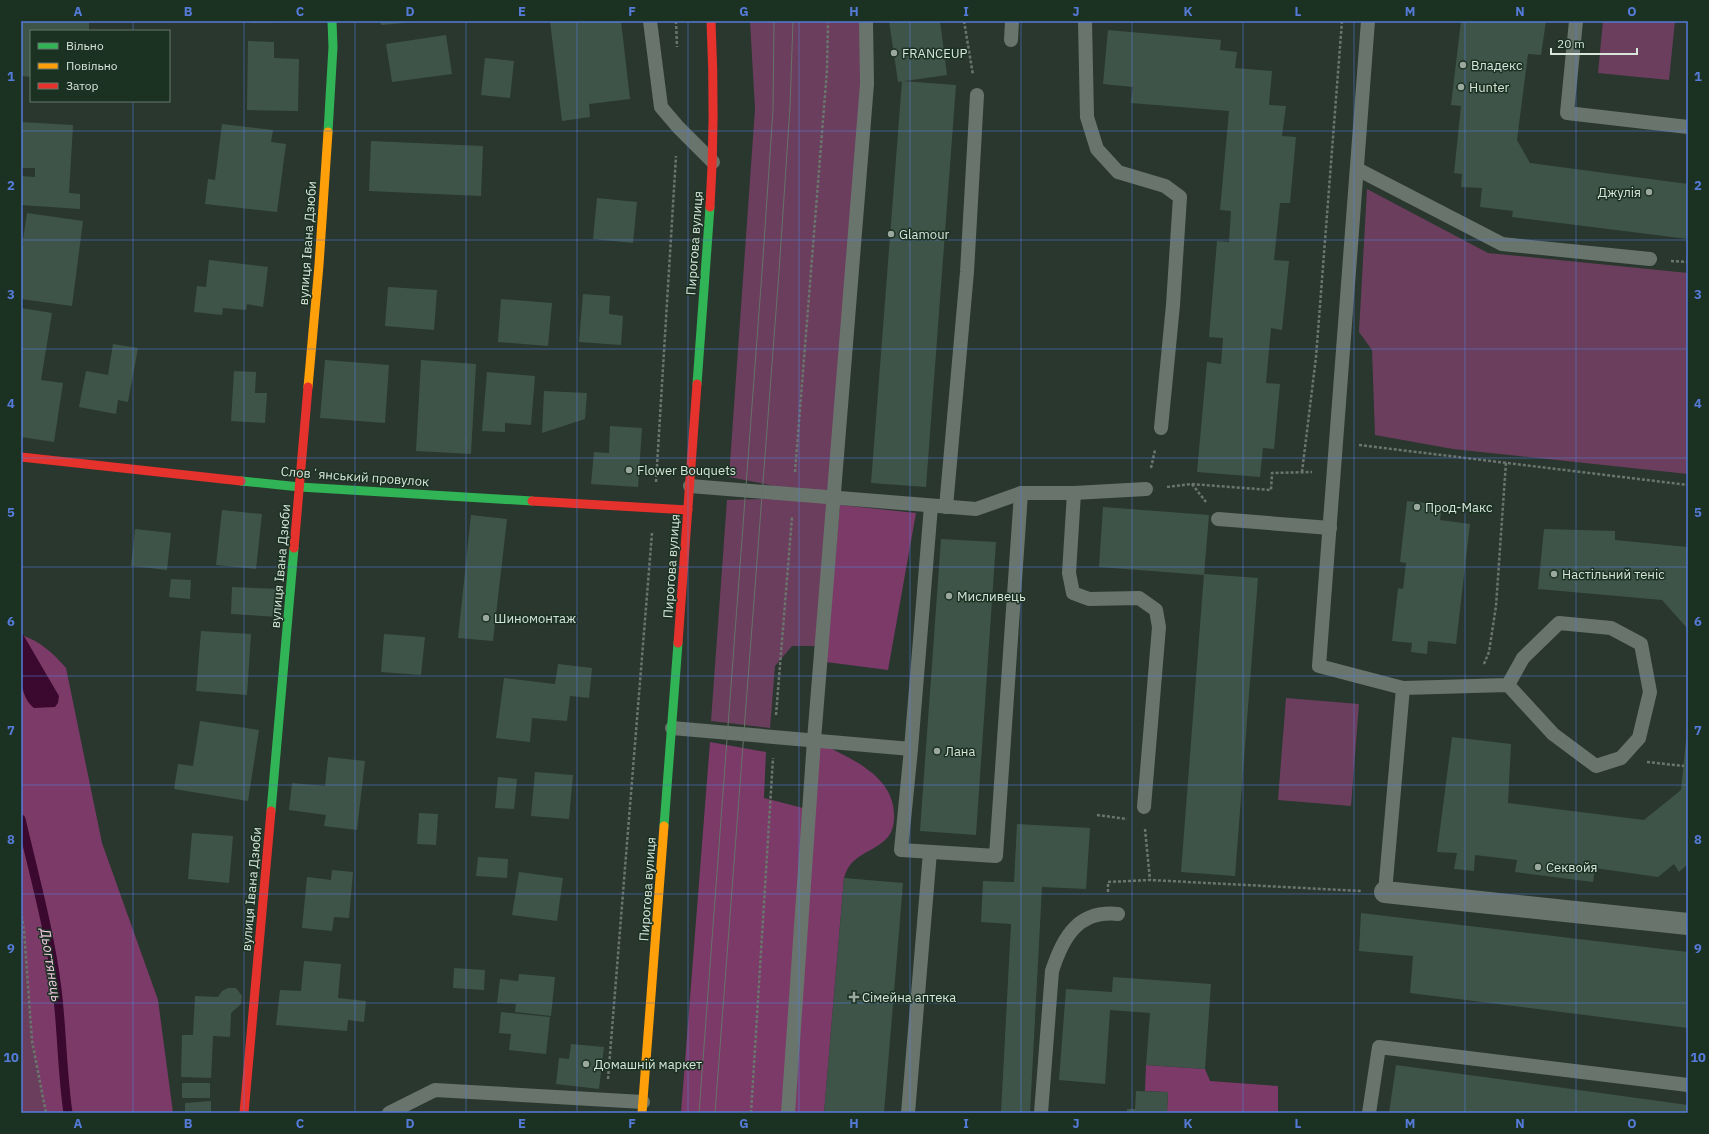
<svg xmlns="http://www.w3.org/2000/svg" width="1709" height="1134" viewBox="0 0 1709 1134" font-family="'IBM Plex Sans',sans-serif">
<rect width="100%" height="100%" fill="#2a372e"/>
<!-- green -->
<g fill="#6b3e5d">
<path d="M 750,21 L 866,21 L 867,84 L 833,497 L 816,646 L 792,646 L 775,666 L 770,728 L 711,721 L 727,500 L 831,497 L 729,477 L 755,109 Z"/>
<path d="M 1603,21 L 1675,21 L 1669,80 L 1598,73 Z"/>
<path d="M 1367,189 L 1488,253 L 1688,273 L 1688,474 L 1453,449 L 1375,435 L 1372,350 L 1359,332 Z"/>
<path d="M 1286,698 L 1359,704 L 1351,806 L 1278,800 Z"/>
<path d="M 21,911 L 24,931 L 32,1041 L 46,1113 L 21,1113 Z"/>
</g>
<!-- forest -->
<g fill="#7c3a69">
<path d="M 840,505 L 916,513 L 888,670 L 826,662 Z"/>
<path d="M 21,635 C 40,641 53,653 66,668 L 102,843 L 158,1000 L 173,1113 L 46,1113 L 32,1041 L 24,931 L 21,911 Z"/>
<path d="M 814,740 C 846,757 896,774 894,818 C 894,826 891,835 885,840 C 868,855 851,854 844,878 L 824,1113 L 788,1113 Z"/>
<path d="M 710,742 L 766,752 L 764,798 L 803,808 L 786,1113 L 681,1113 Z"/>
<path d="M 1146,1065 L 1205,1069 L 1210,1081 L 1278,1086 L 1278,1113 L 1167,1113 L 1168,1092 L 1145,1091 Z"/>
</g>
<!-- water -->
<path fill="#3b082f" d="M 21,631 L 59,696 L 58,703 L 55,707 L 34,708 C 15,694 21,652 21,631 Z"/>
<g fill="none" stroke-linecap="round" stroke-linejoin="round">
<!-- stream -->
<path stroke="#3b082f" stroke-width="9" d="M 21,819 C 34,875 50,932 57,989 C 62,1030 62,1072 68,1113"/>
</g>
<!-- building -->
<g fill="#3f5448">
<path d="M 21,21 L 89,22 L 89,31 L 31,31 L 31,77 L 21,76 Z"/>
<path d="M 252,21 L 291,21 L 291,22 L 252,23 Z"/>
<path d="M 380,21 L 416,21 L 416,22 L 381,25 Z"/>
<path d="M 550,21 L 621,21 L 630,99 L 589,104 L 590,117 L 562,121 Z"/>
<path d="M 889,21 L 940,21 L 947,75 L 898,82 Z"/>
<path d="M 1461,21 L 1546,21 L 1541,55 L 1528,54 L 1517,140 L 1530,163 L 1688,184 L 1688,239 L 1512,217 L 1513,211 L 1480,207 L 1482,188 L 1461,187 L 1462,174 L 1454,173 L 1461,106 L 1451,105 Z"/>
<path d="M 1108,30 L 1221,40 L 1220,50 L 1237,52 L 1235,68 L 1272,71 L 1269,105 L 1286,106 L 1282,136 L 1296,137 L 1290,203 L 1280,203 L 1274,260 L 1289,261 L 1282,330 L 1271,328 L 1266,383 L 1280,384 L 1274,449 L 1263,448 L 1260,477 L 1197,472 L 1207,362 L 1221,364 L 1223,338 L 1209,337 L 1217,241 L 1229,242 L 1231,211 L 1220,210 L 1229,111 L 1131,103 L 1133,87 L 1103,84 Z"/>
<path d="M 446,35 L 452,74 L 392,82 L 386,44 Z"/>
<path d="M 248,41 L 274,42 L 274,58 L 299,59 L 298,111 L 247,110 Z"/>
<path d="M 485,58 L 514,61 L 510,98 L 481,95 Z"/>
<path d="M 902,81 L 956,85 L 926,487 L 871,483 Z"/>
<path d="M 21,122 L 73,125 L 69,193 L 80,194 L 80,209 L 21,205 L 21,176 L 35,177 L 35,168 L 21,168 Z"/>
<path d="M 222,124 L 273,130 L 271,142 L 286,144 L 277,212 L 205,204 L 208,179 L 215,180 Z"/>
<path d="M 371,141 L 483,146 L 481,196 L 369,191 Z"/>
<path d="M 597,198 L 637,202 L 633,243 L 593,239 Z"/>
<path d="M 27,213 L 83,221 L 72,306 L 21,299 L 21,253 Z"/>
<path d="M 209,260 L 268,267 L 263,307 L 247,304 L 246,310 L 223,308 L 222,315 L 194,312 L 197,286 L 206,287 Z"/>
<path d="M 388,287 L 437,290 L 434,330 L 385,326 Z"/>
<path d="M 583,294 L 610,296 L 609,314 L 623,316 L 621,345 L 579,342 Z"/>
<path d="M 501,299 L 552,303 L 548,346 L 498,342 Z"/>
<path d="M 21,308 L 52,313 L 41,380 L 63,383 L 54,442 L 21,437 Z"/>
<path d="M 113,344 L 138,348 L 128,402 L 118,400 L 116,414 L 79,407 L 86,371 L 108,375 Z"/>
<path d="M 325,360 L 389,365 L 385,423 L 320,418 Z"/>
<path d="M 421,360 L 476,364 L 471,454 L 416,451 Z"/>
<path d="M 234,371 L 256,372 L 255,393 L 267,393 L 265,423 L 231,421 Z"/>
<path d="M 487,372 L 535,376 L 531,425 L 505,423 L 505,432 L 482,431 Z"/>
<path d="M 544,391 L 587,393 L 585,419 L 542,433 Z"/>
<path d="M 610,426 L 642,428 L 638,487 L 591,484 L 594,452 L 609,453 Z"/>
<path d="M 1407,501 L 1442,505 L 1440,520 L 1470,524 L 1456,644 L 1428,641 L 1427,654 L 1411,652 L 1412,643 L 1392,641 L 1398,588 L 1403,589 L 1406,563 L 1400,562 Z"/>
<path d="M 1103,507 L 1209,515 L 1204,575 L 1099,567 Z"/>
<path d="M 222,510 L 262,514 L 256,569 L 216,565 Z"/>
<path d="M 471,515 L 507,519 L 493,641 L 458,638 Z"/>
<path d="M 135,529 L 171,533 L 167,570 L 131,566 Z"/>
<path d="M 1544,529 L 1615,531 L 1615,540 L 1688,547 L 1688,629 L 1662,600 L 1538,589 Z"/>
<path d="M 941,539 L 996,542 L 976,835 L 920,831 Z"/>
<path d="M 1204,574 L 1258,578 L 1235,876 L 1181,872 Z"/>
<path d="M 171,579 L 191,580 L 190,599 L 169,597 Z"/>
<path d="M 232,587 L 281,589 L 280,617 L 231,614 Z"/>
<path d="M 201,631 L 251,634 L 247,695 L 196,691 Z"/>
<path d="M 384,634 L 425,637 L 421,675 L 381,672 Z"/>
<path d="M 558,664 L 592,668 L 589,698 L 570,696 L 567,721 L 532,718 L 530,742 L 496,738 L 504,678 L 555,684 Z"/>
<path d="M 200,721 L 259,730 L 248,801 L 174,789 L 178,764 L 193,766 Z"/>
<path d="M 1687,731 L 1688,864 L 1679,872 L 1674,864 L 1658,877 L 1595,868 L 1593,882 L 1515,872 L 1517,860 L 1475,855 L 1474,871 L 1454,869 L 1457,853 L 1437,852 L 1452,737 L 1511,744 L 1508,803 L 1644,820 L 1681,790 Z"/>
<path d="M 328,757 L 365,761 L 357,830 L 324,826 L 326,815 L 289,810 L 292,783 L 325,786 Z"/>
<path d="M 535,772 L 573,775 L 569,819 L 531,816 Z"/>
<path d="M 498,777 L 517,779 L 514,809 L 495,808 Z"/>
<path d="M 419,813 L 438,814 L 436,845 L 417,844 Z"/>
<path d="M 1017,824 L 1090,828 L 1086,889 L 1042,887 L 1030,1113 L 1001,1113 L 1011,924 L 981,922 L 983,881 L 1014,882 Z"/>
<path d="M 192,833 L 233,836 L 229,883 L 188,879 Z"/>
<path d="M 478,857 L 508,859 L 507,878 L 476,876 Z"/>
<path d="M 332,870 L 353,872 L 349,918 L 334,917 L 332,931 L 302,928 L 307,877 L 331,880 Z"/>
<path d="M 519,872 L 563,878 L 557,921 L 512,915 Z"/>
<path d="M 844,878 L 903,883 L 884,1113 L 824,1113 Z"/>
<path d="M 1361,913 L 1688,952 L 1688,1028 L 1410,993 L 1413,956 L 1359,951 Z"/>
<path d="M 304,961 L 341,964 L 338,998 L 366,1001 L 364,1022 L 348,1020 L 347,1031 L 276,1025 L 280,990 L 301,991 Z"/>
<path d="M 454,968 L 485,970 L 484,990 L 453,988 Z"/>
<path d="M 519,974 L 555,977 L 551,1016 L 515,1012 L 516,1004 L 497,1003 L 500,979 L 518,981 Z"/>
<path d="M 1113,977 L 1211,984 L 1205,1069 L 1146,1065 L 1150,1013 L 1110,1010 L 1105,1084 L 1059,1080 L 1066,989 L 1112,992 Z"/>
<path d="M 228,988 L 236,988 L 242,996 L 241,1004 L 231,1013 L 230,1037 L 213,1036 L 211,1078 L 181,1077 L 182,1035 L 193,1035 L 195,996 L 218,997 L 222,991 Z"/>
<path d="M 501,1012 L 550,1017 L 546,1054 L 509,1050 L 511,1034 L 499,1033 Z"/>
<path d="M 571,1044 L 604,1047 L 599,1089 L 556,1084 L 559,1058 L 569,1059 Z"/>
<path d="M 1396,1065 L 1688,1105 L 1688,1113 L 1389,1113 Z"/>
<rect x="182" y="1083" width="28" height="15"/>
<path d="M 1136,1091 L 1168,1092 L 1167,1113 L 1127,1113 L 1127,1109 L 1135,1109 Z"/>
<path d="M 211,1101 L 211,1113 L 185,1113 L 185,1103 Z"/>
</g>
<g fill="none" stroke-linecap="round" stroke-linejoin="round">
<!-- path -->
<g stroke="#6a756d" stroke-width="2.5" stroke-dasharray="3 2" stroke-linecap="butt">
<path d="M 676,21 L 677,47"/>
<path d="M 964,21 L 973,75"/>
<path d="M 1671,261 L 1688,262"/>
<path d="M 1359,445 L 1688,485"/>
<path d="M 1151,468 L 1155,450"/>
<path d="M 795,472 L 827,70 L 828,21"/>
<path d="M 1302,472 L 1316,357 L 1342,21"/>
<path d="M 656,482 L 676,156"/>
<path d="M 1192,484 L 1206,502"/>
<path d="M 1167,487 L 1191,484 L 1271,490 L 1272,473 L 1312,472"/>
<path d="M 1484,664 L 1489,652 L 1496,606 L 1506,462"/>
<path d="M 776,715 L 792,517"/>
<path d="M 1647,762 L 1684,766"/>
<path d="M 1097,815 L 1127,819"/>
<path d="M 1145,829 L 1150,880"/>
<path d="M 1108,892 L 1108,882 L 1150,880 L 1361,891"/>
<path d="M 21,911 L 24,931 L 32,1041 L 46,1113"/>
<path d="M 608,1079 L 652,533"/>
<path d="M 751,1113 L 773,758"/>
</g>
<!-- lane -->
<g stroke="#69756c" stroke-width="14">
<path d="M 650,21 L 661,107 L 678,127 L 713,162"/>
<path d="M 1085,21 L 1087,117 L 1097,149 L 1118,172 L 1165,186 L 1180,197 L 1173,305 L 1161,428"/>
<path d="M 1368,21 L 1319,666 L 1403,688 L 1385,892"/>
<path d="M 1576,21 L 1567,113 L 1688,127"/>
<path d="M 1011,40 L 1012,21"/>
<path d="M 1357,169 L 1502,244 L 1650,259"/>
<path d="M 690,486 L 976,509 L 1021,493 L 1074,493 L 1146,489"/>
<path d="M 1074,493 L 1069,573 L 1073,593 L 1089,599 L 1139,598 L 1156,610 L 1159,627 L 1144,807"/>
<path d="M 946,507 L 967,272 L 977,95"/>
<path d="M 1218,519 L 1330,528"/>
<path d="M 1403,688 L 1508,685 L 1553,734 L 1596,766 L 1621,758 L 1639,738 L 1650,692 L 1641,644 L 1611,628 L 1559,623 L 1523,658 L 1508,685"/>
<path d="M 672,728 L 911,749 L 931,506"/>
<path d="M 911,749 L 901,850 L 996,856 L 1021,493"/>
<path d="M 389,1113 L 435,1090 L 643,1102"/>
<path d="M 788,1113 L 814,740 L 867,84 L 866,21"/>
<path d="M 908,1113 L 930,852"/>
<path d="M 1041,1113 L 1052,971 C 1063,937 1078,910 1118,914"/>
<path d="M 1369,1113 L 1379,1047 L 1688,1085"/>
</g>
<!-- street -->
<path stroke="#69756c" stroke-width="22" d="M 1385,892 L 1688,924"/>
<!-- fast -->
<g stroke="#30b455" stroke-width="9">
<path d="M 328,132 L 333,47 L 332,21"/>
<path d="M 697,384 L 710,207"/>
<path d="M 241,481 L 300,487 L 532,501"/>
<path d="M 271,811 L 294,548"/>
<path d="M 664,826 L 678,643"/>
</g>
<!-- slow -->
<g stroke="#ff9f0a" stroke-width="9">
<path d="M 308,387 L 319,265 L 328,132"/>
<path d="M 642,1113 L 664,826"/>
</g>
<!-- jam -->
<g stroke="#e5322d" stroke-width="9">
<path d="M 710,207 C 714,145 714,83 711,21"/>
<path d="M 21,457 L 241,481"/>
<path d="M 532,501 L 688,510"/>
<path d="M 294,548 L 308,387"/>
<path d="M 678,643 L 697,384"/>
<path d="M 244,1113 L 271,811"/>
</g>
<!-- tram -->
<g stroke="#66726a" stroke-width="1">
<path d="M 699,1113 L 762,272 L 773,110 L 774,21"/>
<path d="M 715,1113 L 779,272 L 790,107 L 793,21"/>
</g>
</g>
<!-- grid -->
<path fill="none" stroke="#557bd9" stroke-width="1" stroke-opacity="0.55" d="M 133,21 L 133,31M 244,21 L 244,1113M 355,21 L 355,1113M 466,21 L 466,1113M 577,21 L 577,1113M 688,21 L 688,1113M 799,21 L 799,1113M 910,21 L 910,1113M 1021,21 L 1021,1113M 1132,21 L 1132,1113M 1243,21 L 1243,1113M 1354,21 L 1354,1113M 1465,21 L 1465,1113M 1576,21 L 1576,1113M 133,101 L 133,1113M 21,131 L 1688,131M 21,240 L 1688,240M 21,349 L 1688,349M 21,458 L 1688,458M 21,567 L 1688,567M 21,676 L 1688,676M 21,785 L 1688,785M 21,894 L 1688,894M 21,1003 L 1688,1003"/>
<!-- markers -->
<g fill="#9ba89e" stroke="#1b3122" stroke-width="1.5">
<circle cx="894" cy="53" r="4"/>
<circle cx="1463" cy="65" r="4"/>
<circle cx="1461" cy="87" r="4"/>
<circle cx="1649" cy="192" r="4"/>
<circle cx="891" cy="234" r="4"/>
<circle cx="629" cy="470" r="4"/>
<circle cx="1417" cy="507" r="4"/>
<circle cx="1554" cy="574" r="4"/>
<circle cx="949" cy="596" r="4"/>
<circle cx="486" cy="618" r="4"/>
<circle cx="937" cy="751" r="4"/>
<circle cx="1538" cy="867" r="4"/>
<path d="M852 991h4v4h4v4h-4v4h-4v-4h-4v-4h4z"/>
<circle cx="586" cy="1064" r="4"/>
</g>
<g text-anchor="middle" stroke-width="3" stroke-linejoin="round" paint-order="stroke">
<!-- poi labels -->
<g font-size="13" fill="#d8e5db" stroke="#1b3122" text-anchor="start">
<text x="902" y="58">FRANCEUP</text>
<text x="1471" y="70">Владекс</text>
<text x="1469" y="92">Hunter</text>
<text x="1641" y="197" text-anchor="end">Джулія</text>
<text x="899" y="239">Glamour</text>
<text x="637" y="475">Flower Bouquets</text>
<text x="1425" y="512">Прод-Макс</text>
<text x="1562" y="579">Настільний теніс</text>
<text x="957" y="601">Мисливець</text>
<text x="494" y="623">Шиномонтаж</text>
<text x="945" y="756">Лана</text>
<text x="1546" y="872">Секвойя</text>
<text x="862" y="1002">Сімейна аптека</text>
<text x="594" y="1069">Домашній маркет</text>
</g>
<!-- street labels -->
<g font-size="13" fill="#d8e5db" stroke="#1b3122">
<text transform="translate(307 243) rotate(-86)" y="5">вулиця Івана Дзюби</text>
<text transform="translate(694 243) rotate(-86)" y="5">Пирогова вулиця</text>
<text transform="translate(355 476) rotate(4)" y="5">Словʼянський провулок</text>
<text transform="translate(280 566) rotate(-85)" y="5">вулиця Івана Дзюби</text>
<text transform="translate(671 566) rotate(-86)" y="5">Пирогова вулиця</text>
<text transform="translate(251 889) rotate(-85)" y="5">вулиця Івана Дзюби</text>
<text transform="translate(647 889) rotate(-86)" y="5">Пирогова вулиця</text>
</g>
<!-- water labels -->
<g font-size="14" font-style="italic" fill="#f5c8e4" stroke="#1b3122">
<text transform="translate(51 965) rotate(81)" y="5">Дьогтянець</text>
</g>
</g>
<!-- border -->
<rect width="1709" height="1134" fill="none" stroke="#1b3122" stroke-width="44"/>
<!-- legend -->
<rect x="30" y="30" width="140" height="72" fill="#1b3122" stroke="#67796c"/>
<rect x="38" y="43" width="20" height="6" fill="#30b455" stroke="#67796c"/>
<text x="66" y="50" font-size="12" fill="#d8e5db">Вільно</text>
<rect x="38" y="63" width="20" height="6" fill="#ff9f0a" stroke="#67796c"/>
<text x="66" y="70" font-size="12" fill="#d8e5db">Повільно</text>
<rect x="38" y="83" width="20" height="6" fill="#e5322d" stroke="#67796c"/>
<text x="66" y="90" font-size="12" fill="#d8e5db">Затор</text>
<!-- scale -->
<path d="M1551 48v6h86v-6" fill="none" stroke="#d8e5db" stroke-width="2"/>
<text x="1557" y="48" font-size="12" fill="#d8e5db" stroke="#1b3122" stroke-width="3" paint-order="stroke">20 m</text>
<rect x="22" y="22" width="1665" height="1090" fill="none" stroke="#557bd9" stroke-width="1.5"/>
<g font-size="13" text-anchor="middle" font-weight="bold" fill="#557bd9">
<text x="78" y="16">A</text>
<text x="188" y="16">B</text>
<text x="300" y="16">C</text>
<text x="410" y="16">D</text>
<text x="522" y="16">E</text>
<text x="632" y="16">F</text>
<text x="744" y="16">G</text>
<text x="854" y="16">H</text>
<text x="966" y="16">I</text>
<text x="1076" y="16">J</text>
<text x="1188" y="16">K</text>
<text x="1298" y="16">L</text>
<text x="1410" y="16">M</text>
<text x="1520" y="16">N</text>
<text x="1632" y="16">O</text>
<text x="11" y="81">1</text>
<text x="1698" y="81">1</text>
<text x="11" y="190">2</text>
<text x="1698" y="190">2</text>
<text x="11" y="299">3</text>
<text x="1698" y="299">3</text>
<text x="11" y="408">4</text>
<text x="1698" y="408">4</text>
<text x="11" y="517">5</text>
<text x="1698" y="517">5</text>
<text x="11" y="626">6</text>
<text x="1698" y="626">6</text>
<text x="11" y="735">7</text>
<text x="1698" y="735">7</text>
<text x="11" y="844">8</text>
<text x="1698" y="844">8</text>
<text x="11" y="953">9</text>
<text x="1698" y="953">9</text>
<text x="11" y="1062">10</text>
<text x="1698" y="1062">10</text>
<text x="78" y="1128">A</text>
<text x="188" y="1128">B</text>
<text x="300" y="1128">C</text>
<text x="410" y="1128">D</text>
<text x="522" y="1128">E</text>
<text x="632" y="1128">F</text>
<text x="744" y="1128">G</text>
<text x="854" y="1128">H</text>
<text x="966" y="1128">I</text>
<text x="1076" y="1128">J</text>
<text x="1188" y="1128">K</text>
<text x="1298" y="1128">L</text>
<text x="1410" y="1128">M</text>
<text x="1520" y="1128">N</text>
<text x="1632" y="1128">O</text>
</g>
</svg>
